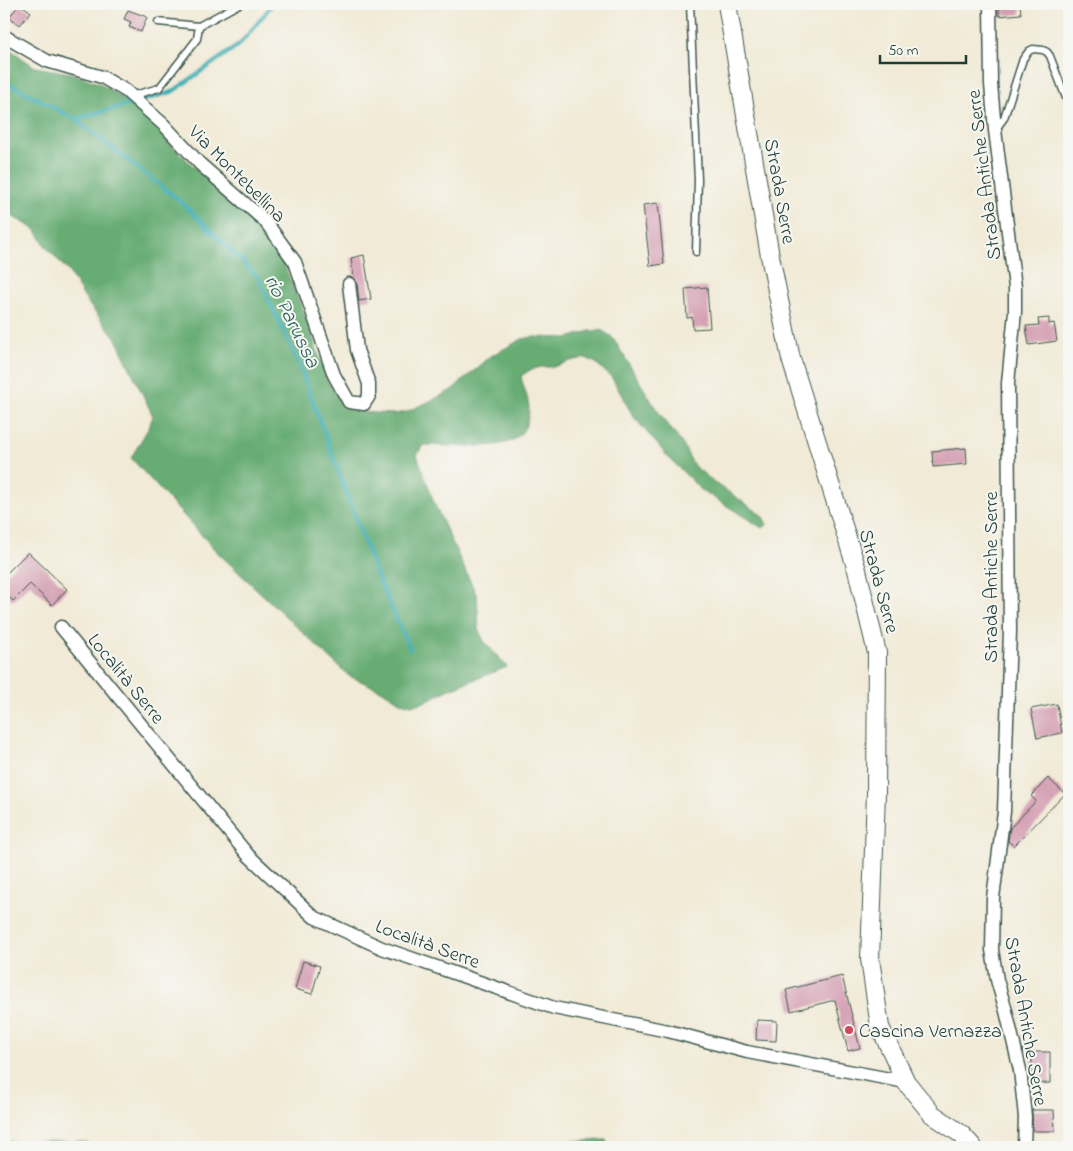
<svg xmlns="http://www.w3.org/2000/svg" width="1073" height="1151" viewBox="0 0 1073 1151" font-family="'Indie Flower',sans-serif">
<rect width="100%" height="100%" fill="#f6f6f2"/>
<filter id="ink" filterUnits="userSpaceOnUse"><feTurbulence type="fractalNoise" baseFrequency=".02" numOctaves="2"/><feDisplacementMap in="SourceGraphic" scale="10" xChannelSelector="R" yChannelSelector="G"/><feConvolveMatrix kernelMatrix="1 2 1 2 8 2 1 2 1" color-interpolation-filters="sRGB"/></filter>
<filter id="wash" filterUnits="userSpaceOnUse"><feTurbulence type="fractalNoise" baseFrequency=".0096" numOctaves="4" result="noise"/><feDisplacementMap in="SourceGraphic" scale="20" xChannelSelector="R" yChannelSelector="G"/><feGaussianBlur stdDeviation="1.12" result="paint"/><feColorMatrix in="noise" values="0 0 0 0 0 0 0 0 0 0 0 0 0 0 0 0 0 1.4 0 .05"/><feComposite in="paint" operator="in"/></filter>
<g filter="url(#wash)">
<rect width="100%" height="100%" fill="#f1ead6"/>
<!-- forest -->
<g fill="#66ac73" stroke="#427454">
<path d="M 4,45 L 35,67 L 70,73 L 101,84 L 139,109 L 171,145 L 258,227 L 281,258 L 306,318 L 327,380 L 340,400 L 350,408 L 360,412 L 394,414 L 406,412 L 439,397 L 453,389 L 491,356 L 522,339 L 533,337 L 568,338 L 590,331 L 601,330 L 611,336 L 618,346 L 655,407 L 683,445 L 694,466 L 714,482 L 762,515 L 767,525 L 762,528 L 700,489 L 669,458 L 633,416 L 612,378 L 596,363 L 586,358 L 574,360 L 553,367 L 541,367 L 530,370 L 521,376 C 523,387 529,398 529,409 C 529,421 524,433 515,439 C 500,450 443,445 423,445 L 417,455 L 435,505 L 477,596 L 479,631 L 484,641 L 507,667 L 448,690 L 422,703 L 411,705 L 400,702 L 381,690 L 349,676 L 216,551 L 131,458 L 149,427 L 153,416 L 115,337 L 87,302 L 69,272 L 46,247 L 35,229 L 4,212 Z"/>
<path d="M 606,1140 L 612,1147 L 527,1147 L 542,1142 Z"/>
<path d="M 4,1142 L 82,1142 L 102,1147 L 4,1147 Z"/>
</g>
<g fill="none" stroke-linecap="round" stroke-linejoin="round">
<!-- stream -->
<g stroke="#3badb5" stroke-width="4">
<path d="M 4,81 L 75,119 L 180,201 L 258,277 L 299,364 L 376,574 L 410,649"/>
<path d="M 141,101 L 172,92 L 240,44 L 273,4"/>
<path d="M 75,119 L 134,103"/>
</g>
</g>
<g id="blocks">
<!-- building -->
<g fill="#d49fb2">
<path d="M 20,4 L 31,12 L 20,25 L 9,17 Z"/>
<path d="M 999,4 L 1020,4 L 1021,14 L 999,16 Z"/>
<path d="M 128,10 L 147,17 L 141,32 L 129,27 L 131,22 L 124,19 Z"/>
<path d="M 658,203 L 664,264 L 650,266 L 643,205 Z"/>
<path d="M 364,255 L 371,299 L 359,301 L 357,283 L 354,278 L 351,258 Z"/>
<path d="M 707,287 L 710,328 L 693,329 L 692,317 L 687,318 L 685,289 Z"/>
<path d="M 1049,318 L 1049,324 L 1054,323 L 1057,341 L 1029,345 L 1026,326 L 1039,325 L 1038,319 Z"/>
<path d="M 966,448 L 967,464 L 933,467 L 932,451 Z"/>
<path d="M 28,552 L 67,589 L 52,605 L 30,584 L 13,601 L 4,592 L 4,576 Z"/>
<path d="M 1057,704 L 1062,733 L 1037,738 L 1031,709 Z"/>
<path d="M 1048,778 L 1065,794 L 1014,846 L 1008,841 L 1010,828 L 1036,801 L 1031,796 Z"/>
<path d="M 303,961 L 320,966 L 312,994 L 295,989 Z"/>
<path d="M 842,976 L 860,1048 L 848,1051 L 835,1000 L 791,1011 L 786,990 Z"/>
<path d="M 757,1020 L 777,1021 L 776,1041 L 756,1040 Z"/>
<path d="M 1032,1052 L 1050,1052 L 1050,1083 L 1032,1084 Z"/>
<path d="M 1032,1110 L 1054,1110 L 1055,1131 L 1033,1131 Z"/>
</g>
</g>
</g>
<g filter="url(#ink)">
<use href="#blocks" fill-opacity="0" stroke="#3e574c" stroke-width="1"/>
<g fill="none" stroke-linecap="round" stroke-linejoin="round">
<defs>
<g id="service">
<path d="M 690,4 L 698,180 L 696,252"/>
<path d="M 158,22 L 199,26 L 239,4"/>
<path d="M 131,96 L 159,88 L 197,39 L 199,26"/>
<path d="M 996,129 L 1004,118 L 1023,59 L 1029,51 L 1033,49 L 1043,50 L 1047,52 L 1050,56 L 1069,106"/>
</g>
<g id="minor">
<path d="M 990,4 L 991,84 L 995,130 L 1015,287 L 1015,312 L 1008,383 L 1010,631 L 1004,812 L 993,898 L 992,950 L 997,980 L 1006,1011 L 1020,1070 L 1025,1117 L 1024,1147"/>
<path d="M 4,36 L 47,61 L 102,77 L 126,91 L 164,125 L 200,164 L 265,221 L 295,262 L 334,375 L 349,402 L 364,404 L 369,396 L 369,384 L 357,350 L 349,284"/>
<path d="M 61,627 L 248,855 L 314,917 L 382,948 L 554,1008 L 668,1031 L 747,1052 L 906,1082"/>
</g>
<path id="secondary" d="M 727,4 L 770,256 L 791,359 L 857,570 L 877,653 L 876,793 L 870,959 L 880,1027 L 906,1082 L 932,1114 L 961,1134 L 973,1147"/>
</defs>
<!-- service casing -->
<use href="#service" stroke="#3e574c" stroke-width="9"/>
<!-- minor casing -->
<use href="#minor" stroke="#3e574c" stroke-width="15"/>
<!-- secondary casing -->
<use href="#secondary" stroke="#3e574c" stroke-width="20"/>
<!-- service -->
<use href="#service" stroke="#fff" stroke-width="6"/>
<!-- minor -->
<use href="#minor" stroke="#fff" stroke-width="12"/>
<!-- secondary -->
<use href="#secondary" stroke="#fff" stroke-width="18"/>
</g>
</g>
<!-- markers -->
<circle fill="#d1495b" stroke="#f6f6f2" stroke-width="2" cx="849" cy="1030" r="5"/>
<g text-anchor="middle" stroke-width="4" stroke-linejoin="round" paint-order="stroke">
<!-- street labels -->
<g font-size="20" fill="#1f3d34" stroke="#f6f6f2">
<text transform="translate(238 173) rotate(45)" y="7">Via Montebellina</text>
<text transform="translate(983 175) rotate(-97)" y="7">Strada Antiche Serre</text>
<text transform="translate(781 191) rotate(80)" y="7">Strada Serre</text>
<text transform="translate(990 577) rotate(-90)" y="7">Strada Antiche Serre</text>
<text transform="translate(880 581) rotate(75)" y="7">Strada Serre</text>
<text transform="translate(127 678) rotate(51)" y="7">Località Serre</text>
<text transform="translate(428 943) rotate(20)" y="7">Località Serre</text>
<text transform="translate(1027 1021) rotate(80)" y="7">Strada Antiche Serre</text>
</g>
<!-- poi labels -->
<g font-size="20" fill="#1f3d34" stroke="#f6f6f2" text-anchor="start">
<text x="859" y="1037">Cascina Vernazza</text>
</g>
<!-- water labels -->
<g font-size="21" font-style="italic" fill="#275f5b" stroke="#f6f6f2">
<text transform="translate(293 321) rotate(64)" y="7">rio Parussa</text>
</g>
</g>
<!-- margin -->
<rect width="1073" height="1151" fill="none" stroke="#f6f6f2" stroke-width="20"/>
<!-- scale -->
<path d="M880 55v8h86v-8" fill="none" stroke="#1f3d34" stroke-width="2.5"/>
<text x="888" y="55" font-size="15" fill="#1f3d34" stroke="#f6f6f2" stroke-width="4" paint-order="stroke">50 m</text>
</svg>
